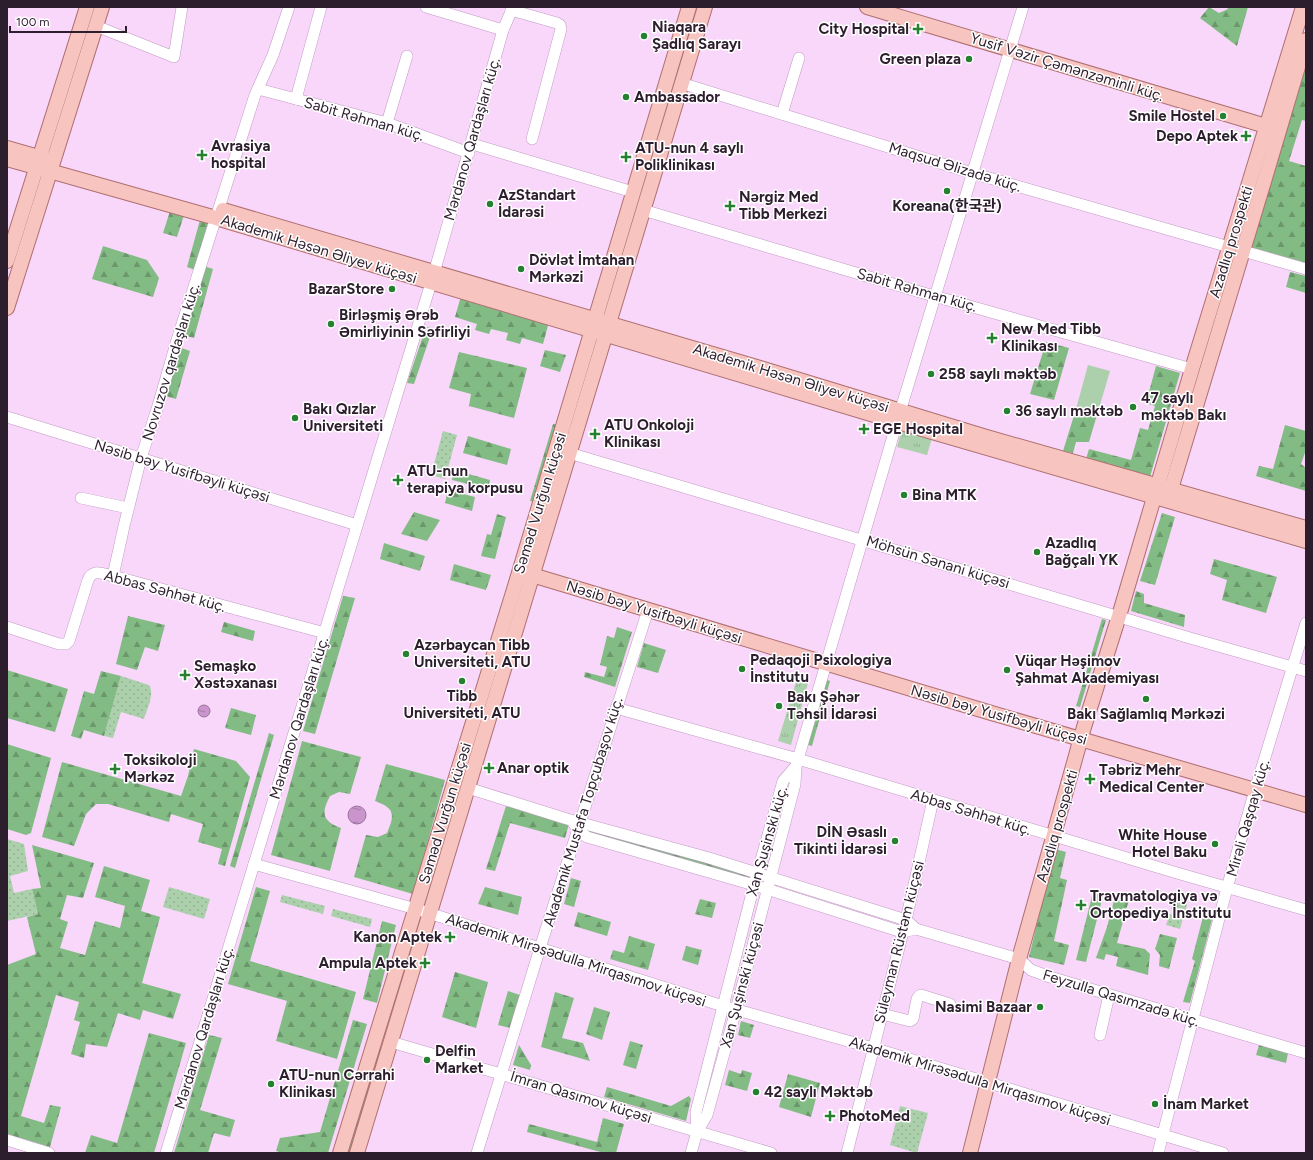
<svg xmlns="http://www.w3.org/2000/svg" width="1313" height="1160" viewBox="0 0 1313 1160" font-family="Figtree,'Noto Sans KR',sans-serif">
<defs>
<pattern id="grass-dots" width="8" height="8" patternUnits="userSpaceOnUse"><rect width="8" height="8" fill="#abd0ab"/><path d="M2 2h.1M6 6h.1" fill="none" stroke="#93b293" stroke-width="1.8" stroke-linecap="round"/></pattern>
<pattern id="forest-firs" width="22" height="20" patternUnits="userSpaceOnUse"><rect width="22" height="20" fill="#83bb84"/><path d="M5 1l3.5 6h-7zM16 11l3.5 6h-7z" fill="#6c976c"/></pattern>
<pattern id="park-tufts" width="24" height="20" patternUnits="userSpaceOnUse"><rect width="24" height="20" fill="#abd0ab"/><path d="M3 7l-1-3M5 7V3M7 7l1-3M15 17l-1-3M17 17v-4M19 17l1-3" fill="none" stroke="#93b293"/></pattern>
<pattern id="water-ripples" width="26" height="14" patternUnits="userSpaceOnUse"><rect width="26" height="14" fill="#c995cc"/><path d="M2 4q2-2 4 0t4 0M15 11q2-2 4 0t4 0" fill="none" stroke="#a479a6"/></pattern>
</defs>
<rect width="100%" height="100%" fill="#f9d7fa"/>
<!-- grass -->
<g fill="url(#grass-dots)">
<path d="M 443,431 L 457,435 L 445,479 L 431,475 Z"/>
<path d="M 121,676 L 149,685 C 155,694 147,709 144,719 L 121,712 L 113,738 L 104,736 Z"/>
<path d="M 7,839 L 24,844 L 28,871 L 10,876 L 14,893 L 32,889 L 38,914 L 7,921 Z"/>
<path d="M 169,887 L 210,899 L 204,919 L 163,907 Z"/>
<path d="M 282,895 L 325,906 L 323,914 L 280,902 Z"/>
<path d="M 1175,896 L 1188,900 L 1185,913 L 1171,909 Z"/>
<path d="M 333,909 L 372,919 L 370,927 L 331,916 Z"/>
<path d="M 1170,914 L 1183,918 L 1180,929 L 1166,925 Z"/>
<path d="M 417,925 L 420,925 L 386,1036 L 384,1035 Z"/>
<path d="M 900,1106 L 928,1113 L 917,1153 L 890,1145 Z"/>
</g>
<!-- forest -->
<g fill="url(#forest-firs)">
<path d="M 1209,7 L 1219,13 L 1228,9 L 1227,7 L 1248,7 L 1237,46 L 1200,18 Z"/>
<path d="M 1306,67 L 1306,121 L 1302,120 L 1289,161 L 1306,166 L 1306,263 L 1250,247 Z"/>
<path d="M 171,208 L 209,219 L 195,270 L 187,267 L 200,220 L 184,215 L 177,237 L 163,233 Z"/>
<path d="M 103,246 L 147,260 L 159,278 L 153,297 L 92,279 Z"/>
<path d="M 204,266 L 213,269 L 194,338 L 182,335 Z"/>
<path d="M 1290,272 L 1306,276 L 1306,293 L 1286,287 Z"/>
<path d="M 461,296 L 549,322 L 543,344 L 522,338 L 520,344 L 506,340 L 508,333 L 491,329 L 489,334 L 475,330 L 477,324 L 455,317 Z"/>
<path d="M 426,327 L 433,328 L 414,384 L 407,383 Z"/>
<path d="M 1046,342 L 1069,348 L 1054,400 L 1030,394 Z"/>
<path d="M 179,347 L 190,351 L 176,399 L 165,396 Z"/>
<path d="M 545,350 L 566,355 L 560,372 L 540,366 Z"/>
<path d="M 459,352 L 527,368 L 514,418 L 469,406 L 471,394 L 449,388 Z"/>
<path d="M 1156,366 L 1180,373 L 1150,477 L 1086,459 L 1089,449 L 1131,460 L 1140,428 L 1148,430 L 1155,406 L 1146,403 Z"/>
<path d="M 1076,409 L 1097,415 L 1089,442 L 1076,442 L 1073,453 L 1063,451 Z"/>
<path d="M 553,424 L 558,425 L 536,502 L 530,501 Z"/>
<path d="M 1285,425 L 1306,431 L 1306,450 L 1301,464 L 1306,468 L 1306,491 L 1256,476 L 1259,466 L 1273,469 Z"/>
<path d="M 468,436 L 511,449 L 507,465 L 463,453 Z"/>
<path d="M 454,470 L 490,480 L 488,489 L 452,480 Z"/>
<path d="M 448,490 L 475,497 L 472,511 L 445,503 Z"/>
<path d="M 414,512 L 440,520 L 427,541 L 401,534 Z"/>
<path d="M 1162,513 L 1175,517 L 1155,585 L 1140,581 Z"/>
<path d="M 497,514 L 506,517 L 495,559 L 481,556 L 487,534 L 491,535 Z"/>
<path d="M 384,543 L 425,556 L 420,571 L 380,559 Z"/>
<path d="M 1214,559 L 1277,577 L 1266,613 L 1222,600 L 1227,580 L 1210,574 Z"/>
<path d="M 454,564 L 491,575 L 486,590 L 450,580 Z"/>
<path d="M 1136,591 L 1144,594 L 1144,603 L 1185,615 L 1184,627 L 1131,611 Z"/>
<path d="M 343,596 L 355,598 L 315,734 L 303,731 Z"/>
<path d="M 128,616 L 165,625 L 158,651 L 145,647 L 137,670 L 116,664 Z"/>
<path d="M 1102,619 L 1106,620 L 1080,707 L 1076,706 Z"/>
<path d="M 224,622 L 255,631 L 253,641 L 221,632 Z"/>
<path d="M 617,627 L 632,632 L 615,687 L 584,677 L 585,672 L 604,677 L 607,667 L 600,665 L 607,636 L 614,638 Z"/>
<path d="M 644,643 L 666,650 L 658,673 L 637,667 Z"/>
<path d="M 7,670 L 68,689 L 55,732 L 7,718 Z"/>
<path d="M 101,671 L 121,676 L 104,736 L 84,730 L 81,739 L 71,736 L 84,691 L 94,694 Z"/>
<path d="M 822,678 L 830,681 L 812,746 L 804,744 Z"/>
<path d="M 231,708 L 256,715 L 251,735 L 225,728 Z"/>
<path d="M 269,733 L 274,735 L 235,868 L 230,866 Z"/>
<path d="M 302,741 L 361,757 L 350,794 L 339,792 L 330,796 C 321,813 322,821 341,828 L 330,871 L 271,855 Z"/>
<path d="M 7,744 L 51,758 L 31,833 L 26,835 L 7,829 Z"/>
<path d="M 194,749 L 236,761 L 250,777 L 225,866 L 218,864 L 222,849 L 198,842 L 203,824 L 171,814 L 169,822 L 108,804 L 96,804 L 86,814 L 74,846 L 42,837 L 62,762 L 181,796 L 188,776 Z"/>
<path d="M 386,764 L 445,780 L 413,894 L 354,877 L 366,835 L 378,837 L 387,833 C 395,815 395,808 375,801 Z"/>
<path d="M 506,806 L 569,824 L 565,838 L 510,823 L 495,871 L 486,869 Z"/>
<path d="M 589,828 L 749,874 L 748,880 L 588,834 Z"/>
<path d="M 32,845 L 94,863 L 83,898 L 67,895 L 60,919 L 68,922 L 60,948 L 85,955 L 95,921 L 120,928 L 125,906 L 95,897 L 104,866 L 150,880 L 141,911 L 160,917 L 142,983 L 181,994 L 173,1019 L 143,1010 L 140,1020 L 118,1013 L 107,1047 L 86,1044 L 84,1058 L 71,1054 L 80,1022 L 74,1020 L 79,1002 L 56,995 L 21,1116 L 44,1123 L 50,1105 L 61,1107 L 50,1147 L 7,1134 L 7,965 L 36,954 L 27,917 L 38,914 L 32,889 L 41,888 Z"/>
<path d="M 1055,849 L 1066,852 L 1060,878 L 1067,880 L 1054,941 L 1069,945 L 1064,965 L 1029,957 Z"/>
<path d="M 571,878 L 581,881 L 574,907 L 564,904 Z"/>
<path d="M 256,887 L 270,891 L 250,961 L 356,992 L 337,1059 L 276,1041 L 287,1001 L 228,984 Z"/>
<path d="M 485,887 L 522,897 L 518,915 L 478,904 Z"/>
<path d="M 1093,892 L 1103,896 L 1086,962 L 1076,960 Z"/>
<path d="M 1116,893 L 1130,896 L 1117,943 L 1145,949 L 1150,954 L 1148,975 L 1116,966 L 1118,957 L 1106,954 L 1104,960 L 1096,958 L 1107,927 Z"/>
<path d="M 700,899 L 716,903 L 712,918 L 695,914 Z"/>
<path d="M 1205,909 L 1214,912 L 1190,1003 L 1183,1002 L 1195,961 L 1192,959 Z"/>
<path d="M 578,912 L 611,922 L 607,936 L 574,926 Z"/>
<path d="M 382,921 L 396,925 L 377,1003 L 363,999 Z"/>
<path d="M 1160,934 L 1177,938 L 1169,969 L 1159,966 L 1160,955 L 1155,949 Z"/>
<path d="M 629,936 L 655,944 L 648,970 L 610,959 L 613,950 L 624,953 Z"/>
<path d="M 686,946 L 702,950 L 698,965 L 682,960 Z"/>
<path d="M 455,972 L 488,982 L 476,1028 L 442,1017 Z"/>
<path d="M 508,991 L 520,995 L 510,1028 L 498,1025 Z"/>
<path d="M 555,992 L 574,998 L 562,1038 L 583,1043 L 590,1061 L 541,1047 Z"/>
<path d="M 594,1007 L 610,1012 L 602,1040 L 586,1034 Z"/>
<path d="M 353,1020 L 367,1024 L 328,1153 L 283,1153 L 276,1151 L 280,1138 L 320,1132 Z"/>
<path d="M 741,1021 L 754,1025 L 750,1038 L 738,1035 Z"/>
<path d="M 149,1033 L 186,1043 L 154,1153 L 85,1153 L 91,1135 L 117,1143 Z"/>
<path d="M 209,1035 L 222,1038 L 200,1110 L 235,1120 L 230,1137 L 214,1133 L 208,1153 L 174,1153 Z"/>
<path d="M 630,1041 L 643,1045 L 636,1069 L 623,1065 Z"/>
<path d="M 519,1045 L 531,1065 L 530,1070 L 513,1065 Z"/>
<path d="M 1259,1045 L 1288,1053 L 1286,1063 L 1256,1055 Z"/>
<path d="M 378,1046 L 383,1048 L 351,1153 L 346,1153 Z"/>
<path d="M 729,1070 L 741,1074 L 742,1070 L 752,1073 L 747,1091 L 725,1085 Z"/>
<path d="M 788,1074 L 820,1083 L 811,1117 L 779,1107 Z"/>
<path d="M 607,1087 L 671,1106 L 689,1096 L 691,1099 L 686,1121 L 604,1097 Z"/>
<path d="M 603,1118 L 624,1124 L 616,1153 L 604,1153 L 527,1132 L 529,1124 L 597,1142 Z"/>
</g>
<!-- park -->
<g fill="url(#park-tufts)">
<path d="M 902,430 L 932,438 L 927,455 L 897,447 Z"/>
<path d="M 797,679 L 808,683 L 791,745 L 778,741 Z"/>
</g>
<!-- pitch -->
<path fill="#abd0ab" d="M 1088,365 L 1110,371 L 1097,415 L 1076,409 Z"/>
<!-- water -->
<g fill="url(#water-ripples)" stroke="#9a719d">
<circle cx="204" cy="711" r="6"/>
<circle cx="357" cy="815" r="9"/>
</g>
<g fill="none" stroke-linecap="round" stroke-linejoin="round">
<defs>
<g id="minor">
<path d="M 426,7 L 503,30"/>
<path d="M 511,10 L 557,23 L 560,25 L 561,29 L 532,139"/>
<path d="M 96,26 L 174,57 L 182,7"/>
<path d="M 681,83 L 972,173 L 1229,247"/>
<path d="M 258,89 L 387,123 L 469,153"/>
<path d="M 296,99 L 321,7"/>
<path d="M 782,114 L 799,58"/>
<path d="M 387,123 L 407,56"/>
<path d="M 472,144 L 633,192"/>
<path d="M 643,210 L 927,294 L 1192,369"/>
<path d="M 1243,251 L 1306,269"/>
<path d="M 434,273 L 503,30 L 513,7"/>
<path d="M 7,417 L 357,525"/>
<path d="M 569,453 L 1190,638 L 1306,671"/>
<path d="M 81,498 L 128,508"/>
<path d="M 113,576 L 124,526 L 141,458 L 158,406 L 177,340 L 255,95 L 273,55 L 289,7"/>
<path d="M 7,627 L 59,644 L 66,644 L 69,641 L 88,580 C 93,568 102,574 113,576 L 325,633"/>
<path d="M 616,708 L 798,759 L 1177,873 L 1306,910"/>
<path d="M 468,788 L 567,819 L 709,858 L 906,920 L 916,929 L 1019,959 L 1031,970 L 1050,977 L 1306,1053"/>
<path d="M 574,824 L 583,834 L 587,837 L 754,885 L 902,932 L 916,929"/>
<path d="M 254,864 L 416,909 L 723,1006 L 873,1048 L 1223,1153"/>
<path d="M 882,1014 L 910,1021 L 913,1019 L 917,999 L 919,996 L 921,995 L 950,1004"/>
<path d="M 1100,1035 L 1109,995"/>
<path d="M 391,1042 L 771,1153"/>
<path d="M 697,1132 L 707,1115 L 736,1010 L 795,784 L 796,766"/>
<path d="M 7,1140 L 49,1153"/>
<path d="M 166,1153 L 431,283"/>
<path d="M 477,1153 L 540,948 L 648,610"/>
<path d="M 691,1153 L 697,1132 L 696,1112 L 754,885 L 783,781 L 796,766 L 903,402 L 1023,7"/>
<path d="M 847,1153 L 906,920 L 933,800"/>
<path d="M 1158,1153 L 1227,888 L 1255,790 L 1306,623"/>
</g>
<g id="major">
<path d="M 867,7 L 1266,126 L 1275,126"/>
<path d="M 7,148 L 49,160"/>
<path d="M 7,159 L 216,218 L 891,420 L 1306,541"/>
<path d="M 223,210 L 760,368 L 983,436 L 1306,528"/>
<path d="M 7,261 L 87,7"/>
<path d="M 7,308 L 102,7"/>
<path d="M 1171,489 C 1216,340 1262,190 1306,40"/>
<path d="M 524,575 L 532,575 L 988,712 L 1306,805"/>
<path d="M 340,1153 L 515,586 L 689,7"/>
<path d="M 357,1153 L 705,7"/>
<path d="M 970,1153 L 1019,959 L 1084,727 L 1119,616 L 1192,369 L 1303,7"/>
</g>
</defs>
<!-- minor casing -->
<use href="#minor" stroke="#c19ac3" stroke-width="12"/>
<!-- major casing -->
<use href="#major" stroke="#ae7071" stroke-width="16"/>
<!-- minor -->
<use href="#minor" stroke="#fff" stroke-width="11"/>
<!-- major -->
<use href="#major" stroke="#f8c4bf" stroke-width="14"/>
</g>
<!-- markers -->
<g fill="#258030" stroke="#fff" stroke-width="1.5">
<path d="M916 23h4v4h4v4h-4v4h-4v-4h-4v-4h4z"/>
<circle cx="644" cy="36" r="4"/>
<circle cx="969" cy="59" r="4"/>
<circle cx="626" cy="97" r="4"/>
<circle cx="1223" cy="116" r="4"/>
<path d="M1244 130h4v4h4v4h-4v4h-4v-4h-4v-4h4z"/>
<path d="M200 149h4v4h4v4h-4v4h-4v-4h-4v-4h4z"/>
<path d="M624 151h4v4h4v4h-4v4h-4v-4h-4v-4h4z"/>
<circle cx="947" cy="191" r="4"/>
<circle cx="490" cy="204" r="4"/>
<path d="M728 200h4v4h4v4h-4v4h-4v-4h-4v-4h4z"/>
<circle cx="521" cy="269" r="4"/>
<circle cx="392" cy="289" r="4"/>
<circle cx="331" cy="324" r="4"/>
<path d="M990 332h4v4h4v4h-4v4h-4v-4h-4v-4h4z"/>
<circle cx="931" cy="374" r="4"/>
<circle cx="1133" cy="407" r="4"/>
<circle cx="1007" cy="411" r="4"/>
<circle cx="295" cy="418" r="4"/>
<path d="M862 423h4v4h4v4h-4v4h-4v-4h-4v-4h4z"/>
<path d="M593 428h4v4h4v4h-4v4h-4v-4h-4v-4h4z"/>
<path d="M396 474h4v4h4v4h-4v4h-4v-4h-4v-4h4z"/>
<circle cx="904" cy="495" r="4"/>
<circle cx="1037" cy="552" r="4"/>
<circle cx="406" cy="654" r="4"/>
<circle cx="742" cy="669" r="4"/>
<circle cx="1007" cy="670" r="4"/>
<path d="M183 669h4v4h4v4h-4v4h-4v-4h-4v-4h4z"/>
<circle cx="462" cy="681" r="4"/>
<circle cx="1146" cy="699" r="4"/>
<circle cx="779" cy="706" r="4"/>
<path d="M487 762h4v4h4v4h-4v4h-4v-4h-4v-4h4z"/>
<path d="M113 763h4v4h4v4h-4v4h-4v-4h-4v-4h4z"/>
<path d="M1088 773h4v4h4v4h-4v4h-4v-4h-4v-4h4z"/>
<circle cx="895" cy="841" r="4"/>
<circle cx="1215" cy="844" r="4"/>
<path d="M1079 899h4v4h4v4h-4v4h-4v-4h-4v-4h4z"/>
<path d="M448 931h4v4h4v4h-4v4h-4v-4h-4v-4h4z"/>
<path d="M423 957h4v4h4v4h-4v4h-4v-4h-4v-4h4z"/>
<circle cx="1040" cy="1007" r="4"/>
<circle cx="427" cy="1060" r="4"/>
<circle cx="271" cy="1084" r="4"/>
<circle cx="756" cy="1092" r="4"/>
<circle cx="1155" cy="1104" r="4"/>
<path d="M828 1110h4v4h4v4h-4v4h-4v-4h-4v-4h4z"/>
</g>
<g text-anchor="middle" stroke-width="3" stroke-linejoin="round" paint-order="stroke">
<!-- poi labels -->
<g font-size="15" font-weight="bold" fill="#2d1e2e" stroke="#fff" text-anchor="start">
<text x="652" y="32">Niaqara<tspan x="652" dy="17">Şadlıq Sarayı</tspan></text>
<text x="909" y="34" text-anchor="end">City Hospital</text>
<text x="961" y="64" text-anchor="end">Green plaza</text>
<text x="634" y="102">Ambassador</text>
<text x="1215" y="121" text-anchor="end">Smile Hostel</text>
<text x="1238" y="141" text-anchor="end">Depo Aptek</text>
<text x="211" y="151">Avrasiya<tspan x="211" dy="17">hospital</tspan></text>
<text x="635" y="153">ATU-nun 4 saylı<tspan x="635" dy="17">Poliklinikası</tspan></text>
<text x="498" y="200">AzStandart<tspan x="498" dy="17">İdarəsi</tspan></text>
<text x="739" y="202">Nərgiz Med<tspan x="739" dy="17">Tibb Merkezi</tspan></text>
<text x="947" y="211" text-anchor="middle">Koreana(한국관)</text>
<text x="529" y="265">Dövlət İmtahan<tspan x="529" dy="17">Mərkəzi</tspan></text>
<text x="384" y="294" text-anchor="end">BazarStore</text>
<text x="339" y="320">Birləşmiş Ərəb<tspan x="339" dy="17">Əmirliyinin Səfirliyi</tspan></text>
<text x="1001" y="334">New Med Tibb<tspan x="1001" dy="17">Klinikası</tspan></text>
<text x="939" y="379">258 saylı məktəb</text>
<text x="1141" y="403">47 saylı<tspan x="1141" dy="17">məktəb Bakı</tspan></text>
<text x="303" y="414">Bakı Qızlar<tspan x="303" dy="17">Universiteti</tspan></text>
<text x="1015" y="416">36 saylı məktəb</text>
<text x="604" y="430">ATU Onkoloji<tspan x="604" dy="17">Klinikası</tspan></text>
<text x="873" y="434">EGE Hospital</text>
<text x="407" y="476">ATU-nun<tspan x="407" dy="17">terapiya korpusu</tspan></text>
<text x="912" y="500">Bina MTK</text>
<text x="1045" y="548">Azadlıq<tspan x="1045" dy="17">Bağçalı YK</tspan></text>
<text x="414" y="650">Azərbaycan Tibb<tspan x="414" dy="17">Universiteti, ATU</tspan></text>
<text x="750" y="665">Pedaqoji Psixologiya<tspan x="750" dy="17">İnstitutu</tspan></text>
<text x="1015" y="666">Vüqar Həşimov<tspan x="1015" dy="17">Şahmat Akademiyası</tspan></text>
<text x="194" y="671">Semaşko<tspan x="194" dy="17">Xəstəxanası</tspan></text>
<text x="462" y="701" text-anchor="middle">Tibb<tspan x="462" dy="17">Universiteti, ATU</tspan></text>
<text x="787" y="702">Bakı Şəhər<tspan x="787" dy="17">Təhsil İdarəsi</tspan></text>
<text x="1146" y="719" text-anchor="middle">Bakı Sağlamlıq Mərkəzi</text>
<text x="124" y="765">Toksikoloji<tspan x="124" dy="17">Mərkəz</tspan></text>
<text x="497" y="773">Anar optik</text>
<text x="1099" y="775">Təbriz Mehr<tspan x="1099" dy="17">Medical Center</tspan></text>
<text x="887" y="837" text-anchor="end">DİN Əsaslı<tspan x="887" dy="17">Tikinti İdarəsi</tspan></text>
<text x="1207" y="840" text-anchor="end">White House<tspan x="1207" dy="17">Hotel Baku</tspan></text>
<text x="1090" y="901">Travmatologiya və<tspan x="1090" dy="17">Ortopediya İnstitutu</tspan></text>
<text x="442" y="942" text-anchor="end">Kanon Aptek</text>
<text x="417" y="968" text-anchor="end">Ampula Aptek</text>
<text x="1032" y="1012" text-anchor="end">Nasimi Bazaar</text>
<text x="435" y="1056">Delfin<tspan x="435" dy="17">Market</tspan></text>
<text x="279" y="1080">ATU-nun Cərrahi<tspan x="279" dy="17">Klinikası</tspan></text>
<text x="764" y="1097">42 saylı Məktəb</text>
<text x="1163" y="1109">İnam Market</text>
<text x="839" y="1121">PhotoMed</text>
</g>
<!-- street labels -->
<g font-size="15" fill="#2d1e2e" stroke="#fff">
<text transform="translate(1067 67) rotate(17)" y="5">Yusif Vəzir Çəmənzəminli küç.</text>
<text transform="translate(364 119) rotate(16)" y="5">Sabit Rəhman küç.</text>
<text transform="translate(472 139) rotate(-74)" y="5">Mərdanov Qardaşları küç.</text>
<text transform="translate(955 167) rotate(17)" y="5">Maqsud Əlizadə küç.</text>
<text transform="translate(1231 242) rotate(-73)" y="5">Azadlıq prospekti</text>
<text transform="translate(319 249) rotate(17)" y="5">Akademik Həsən Əliyev küçəsi</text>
<text transform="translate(917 290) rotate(16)" y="5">Sabit Rəhman küç.</text>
<text transform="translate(171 362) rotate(-73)" y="5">Novruzov qardaşları küç.</text>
<text transform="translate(791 378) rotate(17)" y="5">Akademik Həsən Əliyev küçəsi</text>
<text transform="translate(182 471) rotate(17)" y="5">Nəsib bəy Yusifbəyli küçəsi</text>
<text transform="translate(540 503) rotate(-73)" y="5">Səməd Vurğun küçəsi</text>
<text transform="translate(938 562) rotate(17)" y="5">Möhsün Sənani küçəsi</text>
<text transform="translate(165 591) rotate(15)" y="5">Abbas Səhhət küç.</text>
<text transform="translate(654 612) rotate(17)" y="5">Nəsib bəy Yusifbəyli küçəsi</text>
<text transform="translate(999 715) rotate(16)" y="5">Nəsib bəy Yusifbəyli küçəsi</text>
<text transform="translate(299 718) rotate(-73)" y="5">Mərdanov Qardaşları küç.</text>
<text transform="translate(583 812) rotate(-73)" y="5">Akademik Mustafa Topçubaşov küç.</text>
<text transform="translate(971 812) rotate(17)" y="5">Abbas Səhhət küç.</text>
<text transform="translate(445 813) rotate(-73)" y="5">Səməd Vurğun küçəsi</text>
<text transform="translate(1248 818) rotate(-74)" y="5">Mirəli Qaşqay küç.</text>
<text transform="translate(1057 826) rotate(-74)" y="5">Azadlıq prospekti</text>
<text transform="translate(767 841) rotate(-74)" y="5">Xan Şuşinski küç.</text>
<text transform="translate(899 942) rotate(-76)" y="5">Süleyman Rüstəm küçəsi</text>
<text transform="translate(576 960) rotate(18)" y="5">Akademik Mirəsədulla Mirqasımov küçəsi</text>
<text transform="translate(742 985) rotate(-75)" y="5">Xan Şuşinski küçəsi</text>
<text transform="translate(1121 998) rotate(17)" y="5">Feyzulla Qasımzadə küç.</text>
<text transform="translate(204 1028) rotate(-73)" y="5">Mərdanov Qardaşları küç.</text>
<text transform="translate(980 1081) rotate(17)" y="5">Akademik Mirəsədulla Mirqasımov küçəsi</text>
<text transform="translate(581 1097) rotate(17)" y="5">İmran Qasımov küçəsi</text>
</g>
</g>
<!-- border -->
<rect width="1313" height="1160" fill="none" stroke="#2d1e2e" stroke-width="16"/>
<!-- scale -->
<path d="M10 26v6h116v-6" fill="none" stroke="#2d1e2e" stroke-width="2"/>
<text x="16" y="26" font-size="12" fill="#2d1e2e" stroke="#ffffff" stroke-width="3" paint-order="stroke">100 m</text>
</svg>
